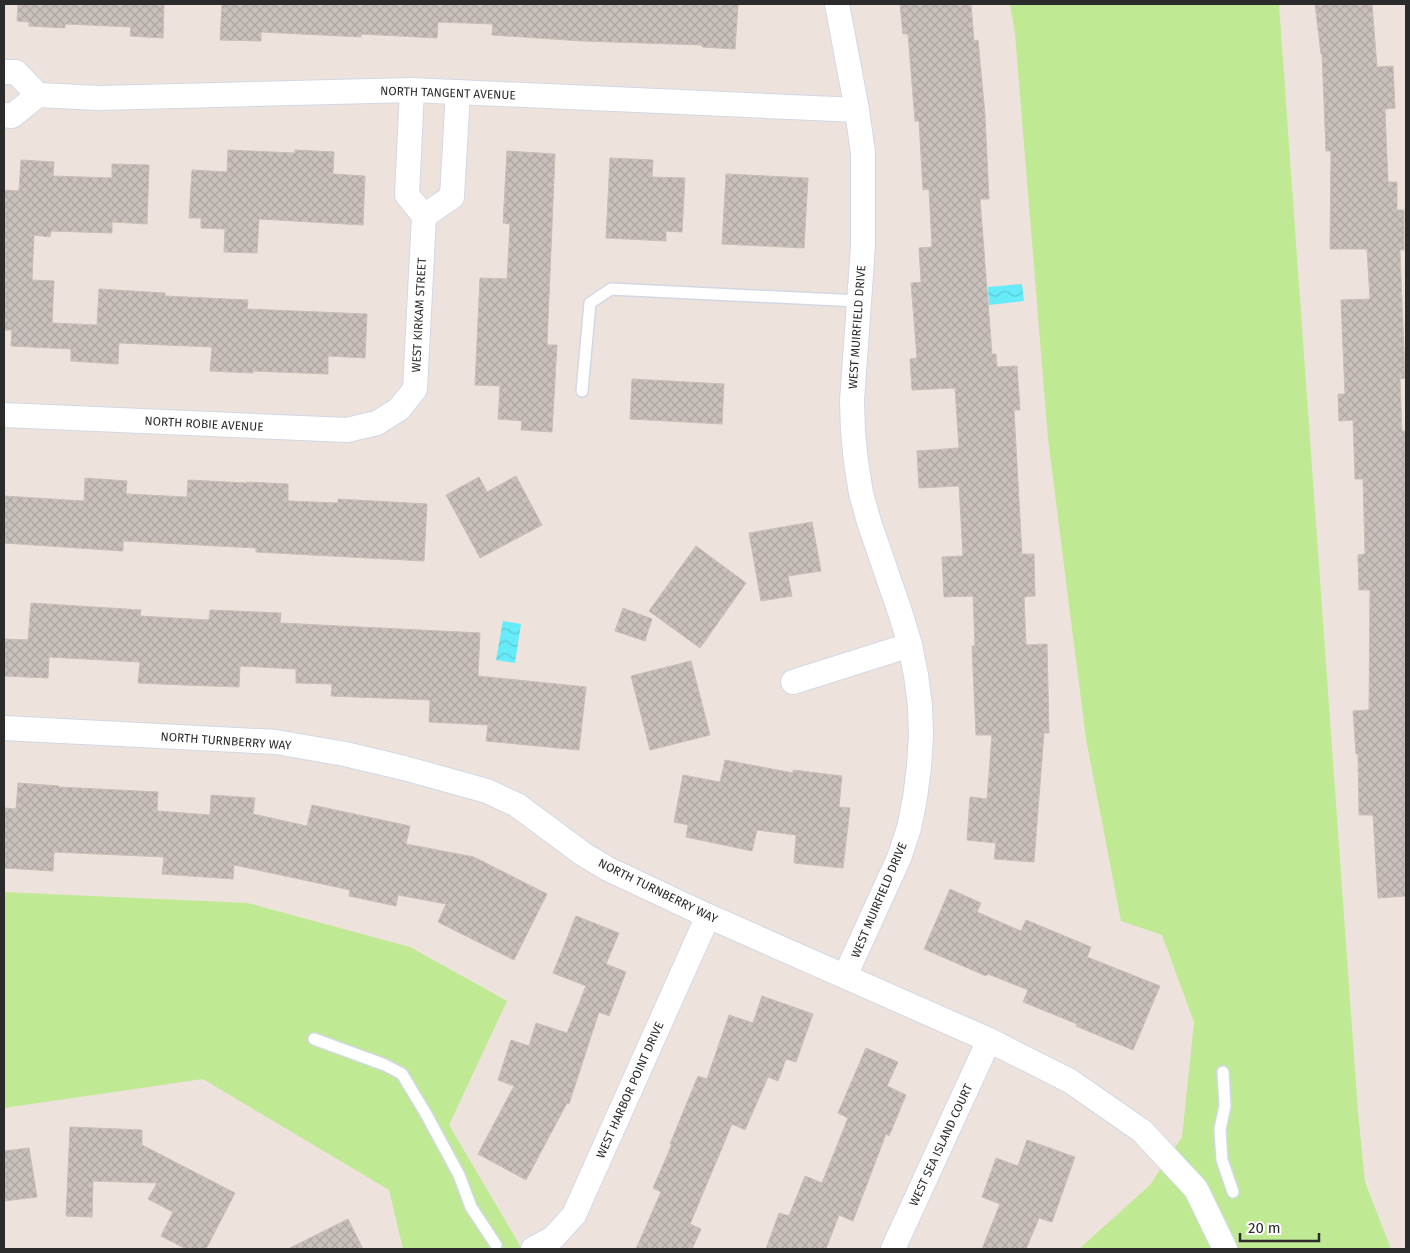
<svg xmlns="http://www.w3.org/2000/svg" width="1410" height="1253" viewBox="0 0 1410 1253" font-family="'Fira Sans',sans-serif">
<defs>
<pattern id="water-waves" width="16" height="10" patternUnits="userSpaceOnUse" patternTransform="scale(1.25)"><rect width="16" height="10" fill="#66ebf8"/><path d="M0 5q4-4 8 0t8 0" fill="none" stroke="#59cad5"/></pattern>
<pattern id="building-cross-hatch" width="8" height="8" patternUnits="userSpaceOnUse" patternTransform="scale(1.25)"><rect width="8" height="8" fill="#c9c0bb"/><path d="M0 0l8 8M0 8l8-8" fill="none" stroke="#ada5a1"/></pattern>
</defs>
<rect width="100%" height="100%" fill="#eee3dc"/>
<!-- grass -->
<g fill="#c0e994">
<path d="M 1010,4 L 1279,4 L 1358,1112 L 1365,1182 L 1391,1249 L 1079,1249 L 1150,1185 L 1182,1137 L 1194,1022 L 1162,935 L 1121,921 L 1086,739 L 1048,439 L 1015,34 Z"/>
<path d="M 4,892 L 248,903 L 410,947 L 507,1001 L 449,1125 L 522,1249 L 403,1249 L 389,1190 L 203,1079 L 4,1108 Z"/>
</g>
<!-- water -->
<g fill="url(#water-waves)">
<path d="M 1022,284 L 1024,301 L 989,305 L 988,287 Z"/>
<path d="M 503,621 L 521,624 L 515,663 L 496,660 Z"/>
</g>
<!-- building -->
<g fill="url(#building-cross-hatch)" stroke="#c9bfb5">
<path d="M 18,4 L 164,4 L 163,38 L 130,36 L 131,27 L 65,24 L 65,28 L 29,26 L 29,22 L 17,21 Z"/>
<path d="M 222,4 L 738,4 L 735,49 L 702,47 L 702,45 L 582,41 L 492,35 L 493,24 L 438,22 L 437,38 L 361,34 L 361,37 L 261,32 L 261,41 L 220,40 Z"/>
<path d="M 900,4 L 971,4 L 974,41 L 978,40 L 985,115 L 989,199 L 980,199 L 992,354 L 996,354 L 997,367 L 1017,366 L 1020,410 L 1014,410 L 1022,554 L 1034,554 L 1035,596 L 1024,597 L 1026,645 L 1047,644 L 1049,733 L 1044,733 L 1034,862 L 994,859 L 996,843 L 967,840 L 970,797 L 987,799 L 992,735 L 976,735 L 972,646 L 975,646 L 973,596 L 944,597 L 942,557 L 963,556 L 959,486 L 919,488 L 917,451 L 959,448 L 955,388 L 912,390 L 910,359 L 917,358 L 911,283 L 921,282 L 919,248 L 932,247 L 929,189 L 923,190 L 919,121 L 915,121 L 908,34 L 903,34 Z"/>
<path d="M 1315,4 L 1372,4 L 1377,67 L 1393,66 L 1395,108 L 1385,109 L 1388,182 L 1397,182 L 1397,210 L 1404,210 L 1404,250 L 1400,250 L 1405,378 L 1400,379 L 1402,431 L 1406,431 L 1406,896 L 1378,898 L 1373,815 L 1359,815 L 1358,754 L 1356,754 L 1353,711 L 1369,710 L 1370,590 L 1359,590 L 1358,555 L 1365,554 L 1363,479 L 1355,479 L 1353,420 L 1339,421 L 1338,394 L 1345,394 L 1341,300 L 1370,299 L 1367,249 L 1330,249 L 1331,151 L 1326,151 L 1322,54 L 1321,54 Z"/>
<path d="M 228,150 L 295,153 L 295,150 L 334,152 L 333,174 L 365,176 L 363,225 L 259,219 L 257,253 L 224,252 L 225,229 L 201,228 L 201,218 L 189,218 L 192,170 L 227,172 Z"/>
<path d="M 507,151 L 555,154 L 547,345 L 557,345 L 552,432 L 521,430 L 522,421 L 498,419 L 500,386 L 475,385 L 480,278 L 507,279 L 510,224 L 503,223 Z"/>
<path d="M 610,158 L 653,160 L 652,177 L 685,178 L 682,232 L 666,231 L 666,241 L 606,238 Z"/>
<path d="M 21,160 L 54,162 L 53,176 L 112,178 L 112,164 L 149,165 L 147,224 L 112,222 L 112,233 L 51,231 L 50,237 L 34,235 L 32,280 L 54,281 L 52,323 L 97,325 L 99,289 L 165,293 L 165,296 L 248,300 L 247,309 L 367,314 L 365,358 L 328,356 L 328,374 L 253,371 L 253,373 L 210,371 L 212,347 L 119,343 L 118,364 L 71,361 L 71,349 L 11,346 L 12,330 L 4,330 L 4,190 L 19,191 Z"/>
<path d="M 726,174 L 808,178 L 804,248 L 722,244 Z"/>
<path d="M 632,379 L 724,384 L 722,424 L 630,419 Z"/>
<path d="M 516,476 L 542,525 L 480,558 L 446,495 L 479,477 L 487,492 Z"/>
<path d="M 85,478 L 127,481 L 126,494 L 187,497 L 188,480 L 247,483 L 247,482 L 288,484 L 288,501 L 338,503 L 338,499 L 427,504 L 424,561 L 256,552 L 256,548 L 123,541 L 123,551 L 4,543 L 4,496 L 84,501 Z"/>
<path d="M 812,522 L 821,571 L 788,576 L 792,596 L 761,601 L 749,533 Z"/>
<path d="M 696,546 L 746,583 L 700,648 L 649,611 Z"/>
<path d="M 31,603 L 141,610 L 140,616 L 209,620 L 210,610 L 281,613 L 280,623 L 480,633 L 478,676 L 586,687 L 579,750 L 486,741 L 488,725 L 429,722 L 430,700 L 331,696 L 332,684 L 296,683 L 296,669 L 240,666 L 239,687 L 184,685 L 138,683 L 140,662 L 49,657 L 48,678 L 4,676 L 4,639 L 28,640 Z"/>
<path d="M 623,608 L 652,619 L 645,641 L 615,631 Z"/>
<path d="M 691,661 L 710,735 L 650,750 L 631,676 Z"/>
<path d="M 725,760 L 793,773 L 793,770 L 842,776 L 839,807 L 850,808 L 843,868 L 794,863 L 796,835 L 757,830 L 752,851 L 686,837 L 688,825 L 674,822 L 683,775 L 720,782 Z"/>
<path d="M 18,783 L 59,786 L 58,787 L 158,792 L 157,811 L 210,815 L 211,795 L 255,798 L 253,814 L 307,826 L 312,805 L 410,826 L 406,844 L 474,857 L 547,894 L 514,960 L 438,922 L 446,904 L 398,895 L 396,906 L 349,896 L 350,890 L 234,865 L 233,879 L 162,874 L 164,857 L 54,852 L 53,871 L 4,868 L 4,808 L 16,809 Z"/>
<path d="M 950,889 L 981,903 L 977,912 L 1021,931 L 1026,920 L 1091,947 L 1087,957 L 1160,986 L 1133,1050 L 1076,1026 L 1077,1024 L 1023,1002 L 1028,990 L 988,974 L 986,976 L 924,949 Z"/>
<path d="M 576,916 L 619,933 L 606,964 L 626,972 L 609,1016 L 599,1012 L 569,1104 L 567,1103 L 526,1180 L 478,1154 L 514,1086 L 498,1080 L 511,1040 L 529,1046 L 536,1023 L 567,1033 L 586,986 L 553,973 Z"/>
<path d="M 762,996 L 813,1014 L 796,1062 L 786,1059 L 778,1081 L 768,1077 L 745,1130 L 732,1124 L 690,1224 L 701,1229 L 692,1249 L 636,1249 L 661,1192 L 653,1188 L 672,1144 L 670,1144 L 698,1076 L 707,1079 L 729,1015 L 753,1023 Z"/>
<path d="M 866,1048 L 898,1062 L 887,1086 L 906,1095 L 889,1136 L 886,1134 L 853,1221 L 839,1215 L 826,1249 L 766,1249 L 779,1213 L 789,1216 L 805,1176 L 822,1183 L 848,1118 L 838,1113 Z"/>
<path d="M 70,1127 L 142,1130 L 142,1145 L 235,1193 L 206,1249 L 186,1249 L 161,1236 L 173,1212 L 148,1199 L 157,1183 L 93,1181 L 92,1217 L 66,1216 Z"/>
<path d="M 1027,1140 L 1075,1157 L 1052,1222 L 1039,1218 L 1026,1249 L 982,1249 L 1000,1204 L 982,1197 L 996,1158 L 1018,1166 Z"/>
<path d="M 29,1148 L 37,1197 L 4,1201 L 4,1151 Z"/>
<path d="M 348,1219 L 363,1249 L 288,1249 Z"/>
</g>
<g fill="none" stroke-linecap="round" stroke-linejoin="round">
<defs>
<g id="service">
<path d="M 582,391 L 590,303 L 611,289 L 859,301"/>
<path d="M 314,1039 L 385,1065 L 402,1074 L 426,1114 L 459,1175 L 471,1207 L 496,1245"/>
<path d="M 1223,1072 L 1225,1106 L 1220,1129 L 1222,1160 L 1233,1192"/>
</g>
<g id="minor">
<path d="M 837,4 L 857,110 L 863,153 L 863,246 L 852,401 L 853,432 L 856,462 L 861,493 L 869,522 L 901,615 L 910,645 L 916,675 L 920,706 L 921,736 L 919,767 L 915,798 L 909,828 L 899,858 L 845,976"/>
<path d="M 4,72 L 16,72 L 38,95 L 99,98 L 412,90 L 857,110"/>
<path d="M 412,90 L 407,195 L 424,216 L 452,197 L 458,92"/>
<path d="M 4,115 L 12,116 L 38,95"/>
<path d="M 4,415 L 347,430 L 377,423 L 399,409 L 415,389 L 424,216"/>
<path d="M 793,682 L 910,645"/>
<path d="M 4,728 L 276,742 L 345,754 L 404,768 L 487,791 L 517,805 L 583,854 L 608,869 L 708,916 L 989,1040 L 1070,1081 L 1142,1131 L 1196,1189 L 1225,1249"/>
<path d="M 533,1249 L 553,1238 L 574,1215 L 708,916"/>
<path d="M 893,1249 L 989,1040"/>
</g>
</defs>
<!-- service casing -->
<use href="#service" stroke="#d1d8e5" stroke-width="14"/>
<!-- minor casing -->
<use href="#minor" stroke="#d1d8e5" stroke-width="26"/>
<!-- service -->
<use href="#service" stroke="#fff" stroke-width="11"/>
<!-- minor -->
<use href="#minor" stroke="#fff" stroke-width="24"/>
</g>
<g text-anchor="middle" stroke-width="4.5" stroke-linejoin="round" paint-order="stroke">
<!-- street labels -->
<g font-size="12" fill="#2b2b2b" stroke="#fff">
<text transform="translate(448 93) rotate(2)" y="4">NORTH TANGENT AVENUE</text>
<text transform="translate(419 315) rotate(-87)" y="4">WEST KIRKAM STREET</text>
<text transform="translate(857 327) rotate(-86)" y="4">WEST MUIRFIELD DRIVE</text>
<text transform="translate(204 424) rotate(3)" y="4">NORTH ROBIE AVENUE</text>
<text transform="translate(226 741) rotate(4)" y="4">NORTH TURNBERRY WAY</text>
<text transform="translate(658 891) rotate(26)" y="4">NORTH TURNBERRY WAY</text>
<text transform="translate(879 900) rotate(-67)" y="4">WEST MUIRFIELD DRIVE</text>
<text transform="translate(630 1090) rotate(-66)" y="4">WEST HARBOR POINT DRIVE</text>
<text transform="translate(941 1145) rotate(-65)" y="4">WEST SEA ISLAND COURT</text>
</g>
</g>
<!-- border -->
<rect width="1410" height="1253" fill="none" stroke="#2b2b2b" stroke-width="10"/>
<!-- scale -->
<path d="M1240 1233v8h79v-8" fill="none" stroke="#2b2b2b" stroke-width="2.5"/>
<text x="1248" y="1233" font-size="15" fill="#2b2b2b" stroke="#ffffff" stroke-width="4" paint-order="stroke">20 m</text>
</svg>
